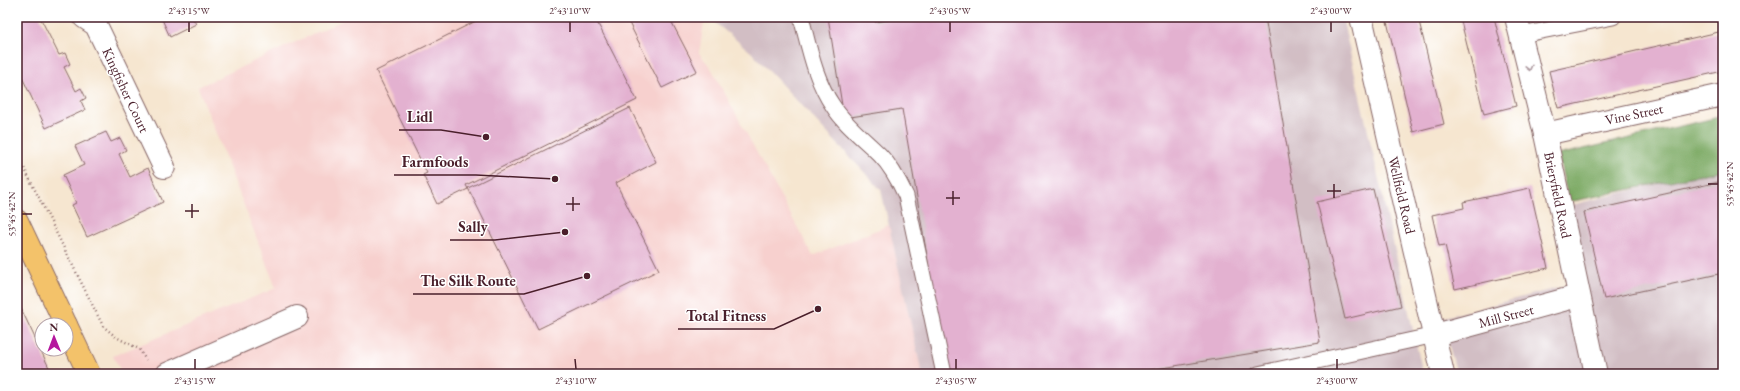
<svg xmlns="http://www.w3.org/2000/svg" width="1740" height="391" viewBox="0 0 1740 391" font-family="'EB Garamond',serif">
<rect width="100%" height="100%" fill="#fff"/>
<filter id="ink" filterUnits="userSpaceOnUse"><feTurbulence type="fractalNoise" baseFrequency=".025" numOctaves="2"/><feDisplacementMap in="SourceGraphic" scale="8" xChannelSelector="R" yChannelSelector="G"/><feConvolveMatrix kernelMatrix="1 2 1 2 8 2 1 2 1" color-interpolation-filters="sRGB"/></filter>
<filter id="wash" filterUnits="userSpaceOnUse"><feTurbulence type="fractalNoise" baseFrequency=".012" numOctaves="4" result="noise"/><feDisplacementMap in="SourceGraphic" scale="16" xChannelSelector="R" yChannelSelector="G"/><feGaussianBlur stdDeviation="0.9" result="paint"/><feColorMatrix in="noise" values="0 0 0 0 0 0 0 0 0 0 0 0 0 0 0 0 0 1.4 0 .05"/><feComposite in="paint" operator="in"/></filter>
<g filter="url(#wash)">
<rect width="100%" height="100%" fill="#f6e6d0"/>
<!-- built -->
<path fill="#f7d0ce" d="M 350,17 L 705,17 L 699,53 L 711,68 L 813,256 L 889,225 L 922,374 L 122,374 L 113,356 L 276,288 L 198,87 Z"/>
<!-- industrial -->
<g fill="#d2bec4">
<path d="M 708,17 L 1342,17 L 1423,374 L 922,374 L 881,190 L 751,52 Z"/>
<path d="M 1723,168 L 1723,374 L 1457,374 L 1441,318 L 1569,285 L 1555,209 Z"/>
</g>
<!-- forest -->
<path fill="#7aa962" stroke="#626446" d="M 1723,116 L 1723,170 L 1569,202 L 1558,155 Z"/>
<g id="blocks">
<!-- building -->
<g fill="#e3b1d0">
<path d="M 17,17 L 40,17 L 59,55 L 65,53 L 70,64 L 64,67 L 76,91 L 81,88 L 86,98 L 81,101 L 85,110 L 46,128 L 21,75 L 17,77 Z"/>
<path d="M 161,17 L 192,17 L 196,24 L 170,37 Z"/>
<path d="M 484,17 L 607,17 L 597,22 L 637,100 L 466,185 L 468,189 L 437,204 L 423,175 L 427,173 L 376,71 Z"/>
<path d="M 626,17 L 669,17 L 697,71 L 662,88 Z"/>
<path d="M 828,17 L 874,17 L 875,22 L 905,17 L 1265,17 L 1320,342 L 1126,374 L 947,374 L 902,109 L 844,118 Z"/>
<path d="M 1386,17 L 1418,17 L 1444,124 L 1413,132 Z"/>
<path d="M 1460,17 L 1494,17 L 1516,106 L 1484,114 Z"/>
<path d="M 1538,17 L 1571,17 L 1571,19 L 1540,26 Z"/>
<path d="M 1723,31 L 1723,71 L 1558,108 L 1549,71 Z"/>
<path d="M 630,108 L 656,162 L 616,183 L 659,270 L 538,329 L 468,188 Z"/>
<path d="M 106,132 L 111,142 L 120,138 L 126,150 L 119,154 L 130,177 L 148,168 L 163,202 L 87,237 L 72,205 L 76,203 L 63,175 L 84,165 L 75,146 Z"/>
<path d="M 1723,181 L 1723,273 L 1604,299 L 1584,212 Z"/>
<path d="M 1530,188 L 1548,268 L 1455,289 L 1445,245 L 1439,246 L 1432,215 L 1464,208 L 1463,202 Z"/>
<path d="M 1373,189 L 1401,306 L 1345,319 L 1317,202 Z"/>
<path d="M 17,300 L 52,374 L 17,374 Z"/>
</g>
</g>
</g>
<g filter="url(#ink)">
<use href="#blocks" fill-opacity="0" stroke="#866565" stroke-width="1"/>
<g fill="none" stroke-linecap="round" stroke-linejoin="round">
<defs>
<g id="service">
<path d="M 801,17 C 809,47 815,80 833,106 C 845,125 864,139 880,155 C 891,166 899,181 906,196 L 944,374"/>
<path d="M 1521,35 L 1613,17"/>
<path d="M 1258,374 L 1435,335"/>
</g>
<g id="minor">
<path d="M 84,17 L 96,25 L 164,167"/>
<path d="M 1361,17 L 1443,374"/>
<path d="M 1516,17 L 1545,134 L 1596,374"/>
<path d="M 1545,134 L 1723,95"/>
<path d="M 1435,335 L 1578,296"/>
<path d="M 167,374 L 297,317"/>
</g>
<g id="trunk">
<path d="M 17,221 L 66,325"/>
<path d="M 66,325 L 89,374"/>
</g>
</defs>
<!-- service casing -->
<use href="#service" stroke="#866565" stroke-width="17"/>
<!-- minor casing -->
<use href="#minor" stroke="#866565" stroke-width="24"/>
<!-- trunk casing -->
<use href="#trunk" stroke="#866565" stroke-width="24"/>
<!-- path -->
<path stroke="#866565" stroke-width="2.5" stroke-dasharray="1 3" stroke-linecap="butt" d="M 17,154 L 103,326 L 116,337 L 139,349 L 146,360"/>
<!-- service -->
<use href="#service" stroke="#fff" stroke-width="15"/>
<!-- minor -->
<use href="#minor" stroke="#fff" stroke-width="22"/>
<!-- trunk -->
<use href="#trunk" stroke="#f3c26a" stroke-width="22"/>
</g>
<!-- one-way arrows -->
<defs><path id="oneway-chevron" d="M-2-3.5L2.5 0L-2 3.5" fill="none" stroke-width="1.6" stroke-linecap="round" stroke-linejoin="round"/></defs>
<use stroke="#ae9aa0" href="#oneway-chevron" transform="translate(1529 68) rotate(76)"/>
</g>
<!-- ticks -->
<path fill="none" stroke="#4a1f2b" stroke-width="1.5" d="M 189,22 L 189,32M 570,22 L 570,32M 950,22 L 950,32M 1331,22 L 1331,32M 1334,184 L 1334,198M 1708,184 L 1718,184M 953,191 L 953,205M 1327,191 L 1341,191M 573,197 L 573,211M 946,198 L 960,198M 192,204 L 192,218M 566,204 L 580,204M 185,211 L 199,211M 22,214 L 32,214M 195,359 L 195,369M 575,359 L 576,369M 956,359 L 956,369M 1337,359 L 1337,369"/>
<g text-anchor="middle" stroke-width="3" stroke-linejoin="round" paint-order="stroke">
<!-- street labels -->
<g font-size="14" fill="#4a1f2b" stroke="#fff">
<text transform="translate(126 90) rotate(65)" y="5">Kingfisher Court</text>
<text transform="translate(1634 114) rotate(-12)" y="5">Vine Street</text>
<text transform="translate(1402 195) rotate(77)" y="5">Wellfield Road</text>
<text transform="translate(1558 195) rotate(78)" y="5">Brieryfield Road</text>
<text transform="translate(1506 316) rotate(-15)" y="5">Mill Street</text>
</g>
</g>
<!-- callouts -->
<path fill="none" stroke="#4a1f2b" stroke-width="1.5" d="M486 137L441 130H399M555 179L476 175H394M565 232L495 240H450M587 276L524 294H413M818 309L774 329H678"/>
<g fill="#4a1f2b" stroke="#fff" stroke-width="1.5">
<circle cx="486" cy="137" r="4"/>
<circle cx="555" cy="179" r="4"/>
<circle cx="565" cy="232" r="4"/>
<circle cx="587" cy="276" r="4"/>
<circle cx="818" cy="309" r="4"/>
</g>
<g font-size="15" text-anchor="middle" font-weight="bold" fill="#4a1f2b" stroke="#fff" stroke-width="3" stroke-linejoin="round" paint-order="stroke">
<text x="420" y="122">Lidl</text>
<text x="435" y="167">Farmfoods</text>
<text x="473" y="232">Sally</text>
<text x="468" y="286">The Silk Route</text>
<text x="726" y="321">Total Fitness</text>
</g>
<!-- margin -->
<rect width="1740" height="391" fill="none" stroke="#fff" stroke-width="44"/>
<!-- north arrow -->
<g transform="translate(54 337) rotate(359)"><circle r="19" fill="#ffffff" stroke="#b7a5aa"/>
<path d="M0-3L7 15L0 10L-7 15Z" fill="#b5179e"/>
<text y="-6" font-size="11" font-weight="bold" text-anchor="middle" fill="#4a1f2b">N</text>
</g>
<rect x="22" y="22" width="1696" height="347" fill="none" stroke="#4a1f2b" stroke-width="1.5"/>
<g font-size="10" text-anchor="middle" fill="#4a1f2b">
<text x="189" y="14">2°43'15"W</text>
<text x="570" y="14">2°43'10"W</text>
<text x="950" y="14">2°43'05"W</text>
<text x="1331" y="14">2°43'00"W</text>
<text transform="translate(1729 184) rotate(-90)" y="4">53°45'42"N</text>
<text transform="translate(11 214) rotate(-90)" y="4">53°45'42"N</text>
<text x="195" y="384">2°43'15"W</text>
<text x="576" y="384">2°43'10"W</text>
<text x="956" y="384">2°43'05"W</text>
<text x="1337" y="384">2°43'00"W</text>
</g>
</svg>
